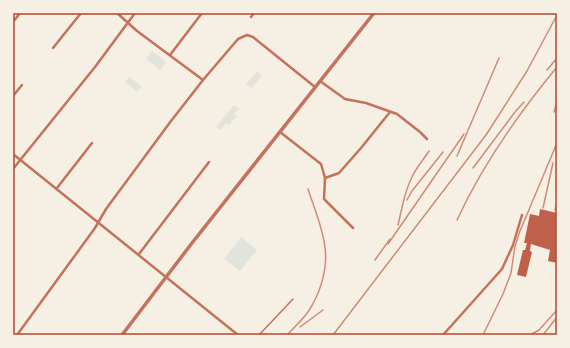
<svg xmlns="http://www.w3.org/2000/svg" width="570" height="348" viewBox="0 0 570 348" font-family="Montserrat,sans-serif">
<rect width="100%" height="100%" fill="#f6efe4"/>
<!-- green -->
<g fill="#e2e4dc">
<path d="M 152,51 L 166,62 L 160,70 L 146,59 Z"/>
<path d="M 257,71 L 262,75 L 252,88 L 246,84 Z"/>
<path d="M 129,77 L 142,87 L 137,92 L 125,82 Z"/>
<path d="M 234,105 L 239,109 L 234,114 L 237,116 L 229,125 L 226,123 L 220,130 L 216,127 Z"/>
<path d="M 241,237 L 257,250 L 240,271 L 224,259 Z"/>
</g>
<!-- building -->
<path fill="#bf614a" d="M 540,209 L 557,213 L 557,263 L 548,261 L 550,250 L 531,244 L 530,251 L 532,252 L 526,277 L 517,275 L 523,250 L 525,250 L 527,243 L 524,243 L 530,214 L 539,216 Z"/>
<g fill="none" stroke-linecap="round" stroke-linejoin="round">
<!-- service -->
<path stroke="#c5725c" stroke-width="1.5" d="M 259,335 L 293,299"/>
<!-- minor -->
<g stroke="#c5725c" stroke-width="2.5">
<path d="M 117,13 L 137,31 L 203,80"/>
<path d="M 251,17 L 254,13"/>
<path d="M 13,22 L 20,13"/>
<path d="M 53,48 L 81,13"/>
<path d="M 170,55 L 202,13"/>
<path d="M 320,81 L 345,99 L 366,103 L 397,114 L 420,132 L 427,139"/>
<path d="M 13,96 L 22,85"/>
<path d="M 280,132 L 321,164 L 325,178 L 324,199 L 353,228"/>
<path d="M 13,154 L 238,335"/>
<path d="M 13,169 L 95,67 L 135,13"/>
<path d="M 325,178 L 339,173 L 361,148 L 390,112"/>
<path d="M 57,188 L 92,143"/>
<path d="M 139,254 L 209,162"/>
<path d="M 17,335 L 95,228 L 106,209 L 171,121 L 203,80 L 238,39 L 247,35 L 253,37 L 315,87"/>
<path d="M 443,335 L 502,269 L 513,245 L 522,215"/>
</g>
<!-- tertiary -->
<path stroke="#c5725c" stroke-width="3.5" d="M 122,335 L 192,243 L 374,13"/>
<!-- rail -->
<g stroke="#cf8b77" stroke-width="1.5">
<path d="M 547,70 L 557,58"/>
<path d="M 554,112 L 557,102"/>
<path d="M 457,156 L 499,58"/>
<path d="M 473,168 L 515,112 L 524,102"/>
<path d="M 407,200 L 412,191 L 443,152"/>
<path d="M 543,208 L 553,163"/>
<path d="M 555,210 L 557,202"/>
<path d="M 457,220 C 482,166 519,113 557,67"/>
<path d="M 398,225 C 402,209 404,192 412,177 C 416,168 424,159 429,151"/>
<path d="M 388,244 L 464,134"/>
<path d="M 375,260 L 390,239"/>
<path d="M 300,327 L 323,310"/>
<path d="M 287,335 C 294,328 302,320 308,312 C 320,294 328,269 325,248 C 323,228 314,208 308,189"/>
<path d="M 333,335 L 486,135 L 527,71 L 557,15"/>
<path d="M 483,335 L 503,294 L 511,273 L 515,246 L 520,231 L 557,143"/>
<path d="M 530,335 L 539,330 L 557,310"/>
<path d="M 543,335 L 557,317"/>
</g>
</g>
<!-- border -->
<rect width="570" height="348" fill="none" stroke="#f6efe4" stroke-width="28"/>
<rect x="14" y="14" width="542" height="320" fill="none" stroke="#b5482f" stroke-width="1.5"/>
</svg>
